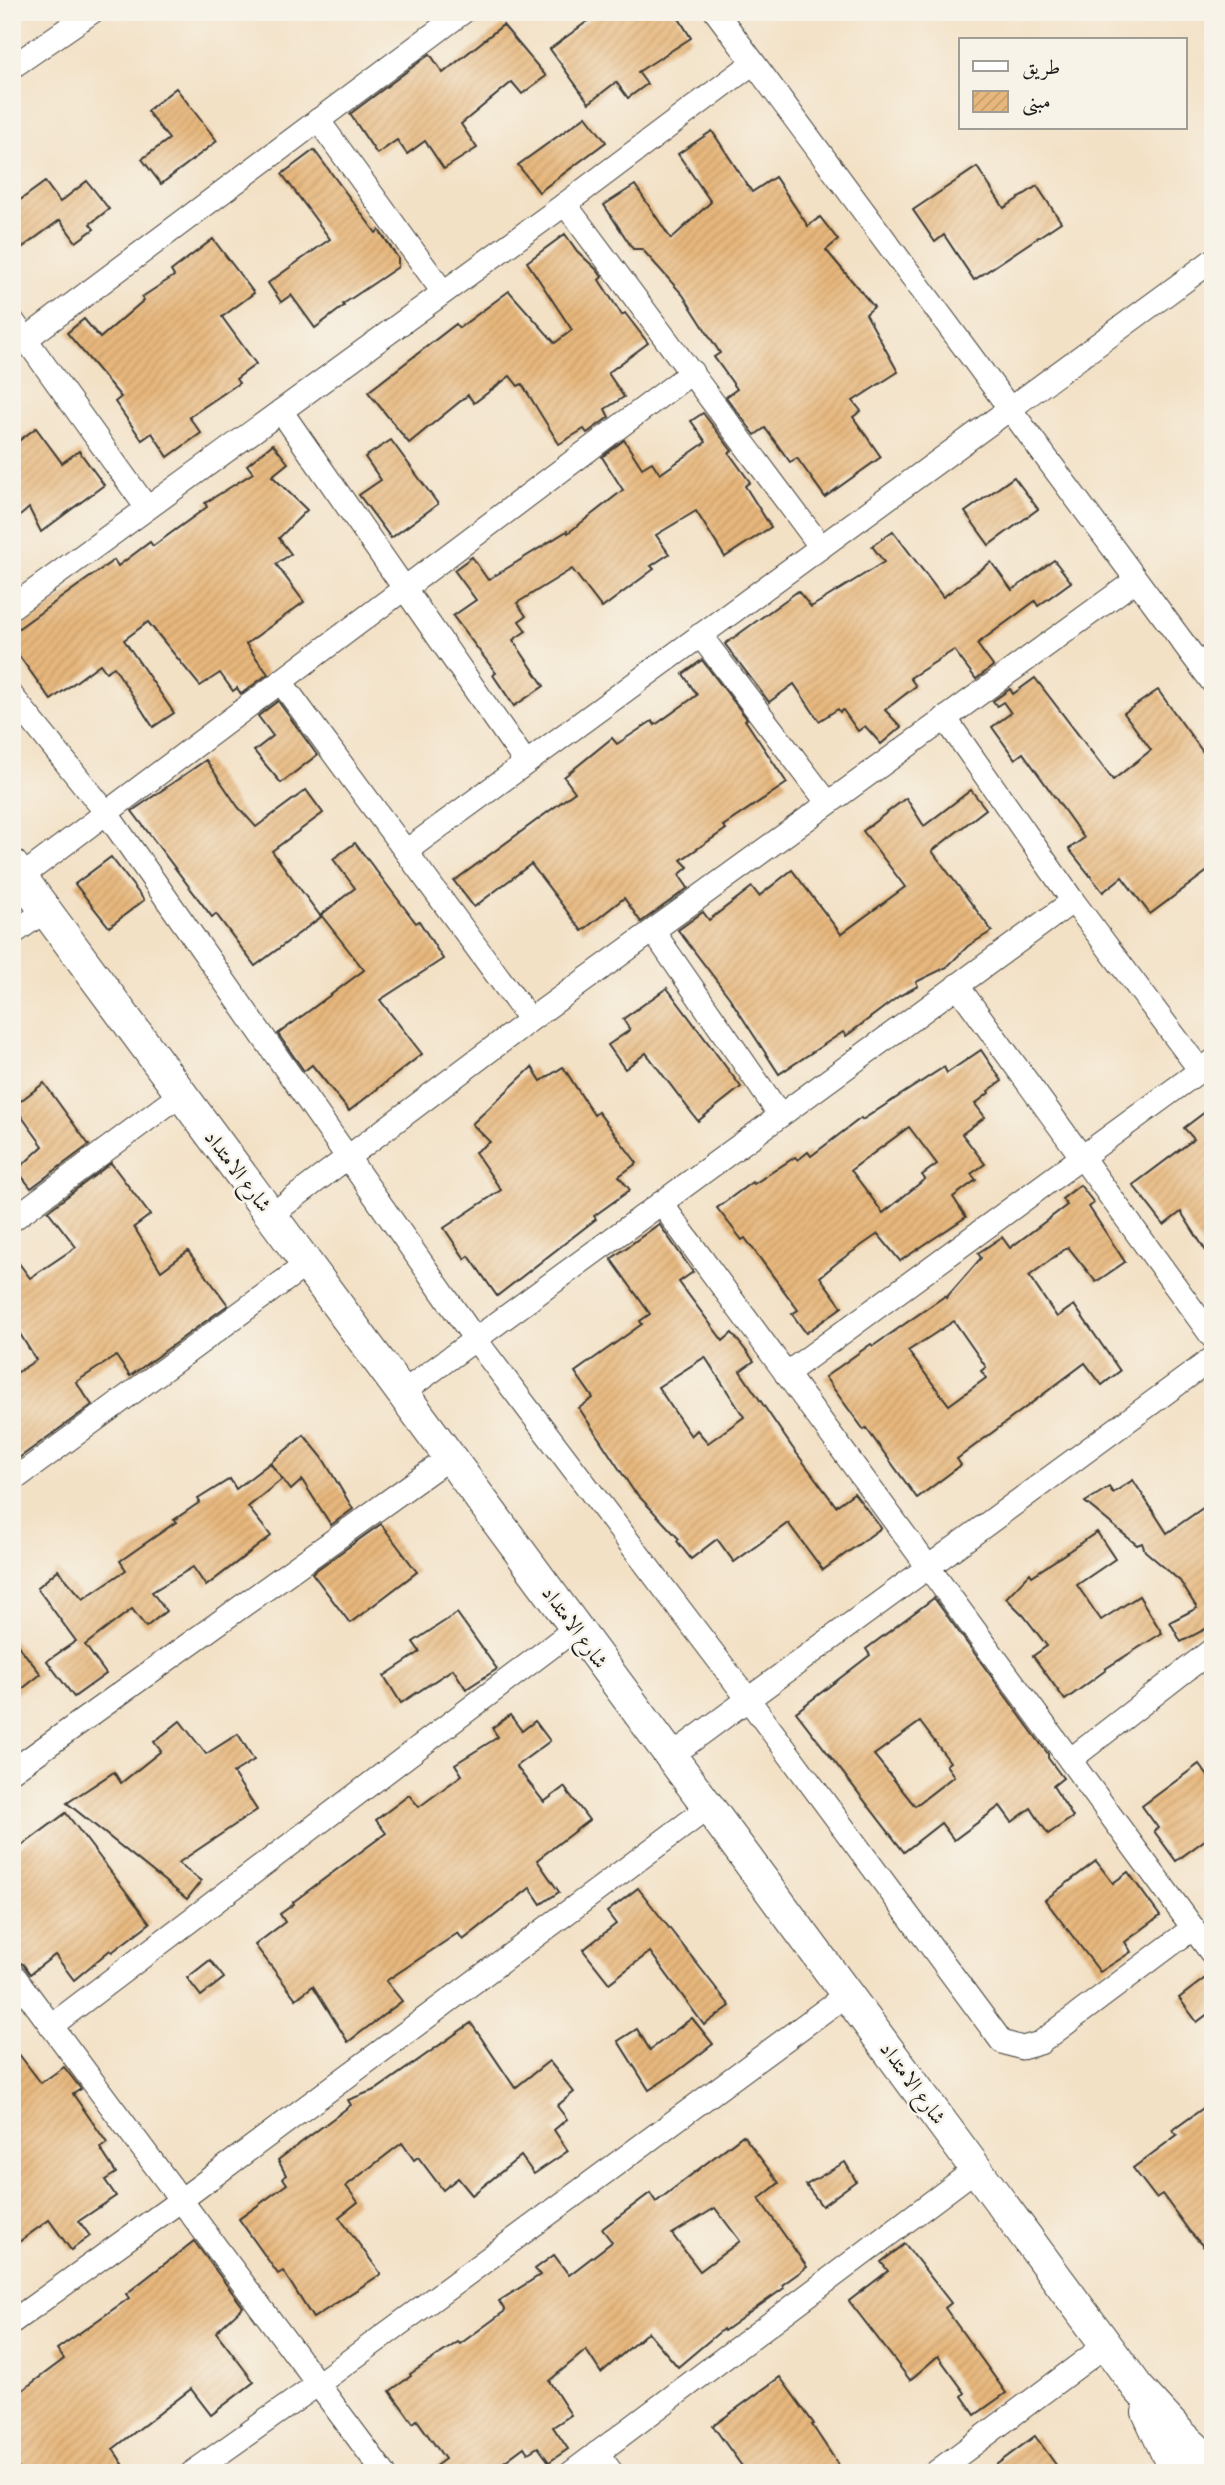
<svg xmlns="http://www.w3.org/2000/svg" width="1225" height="2485" viewBox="0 0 1225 2485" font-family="'IM FELL Double Pica',Amiri,serif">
<defs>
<pattern id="building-hatch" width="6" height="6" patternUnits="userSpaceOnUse" patternTransform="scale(1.75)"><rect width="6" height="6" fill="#e7b77d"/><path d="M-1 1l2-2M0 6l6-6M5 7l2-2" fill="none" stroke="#c69d6b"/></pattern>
</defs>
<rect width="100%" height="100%" fill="#f7f3e8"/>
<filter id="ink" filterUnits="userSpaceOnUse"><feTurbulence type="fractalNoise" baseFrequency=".0143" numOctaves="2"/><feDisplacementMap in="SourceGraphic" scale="14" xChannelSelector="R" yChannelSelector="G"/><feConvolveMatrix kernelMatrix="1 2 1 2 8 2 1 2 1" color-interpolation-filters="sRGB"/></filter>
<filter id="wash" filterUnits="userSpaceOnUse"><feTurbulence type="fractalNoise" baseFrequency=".00686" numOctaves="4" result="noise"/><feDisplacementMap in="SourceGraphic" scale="28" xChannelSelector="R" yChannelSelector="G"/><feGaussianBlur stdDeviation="1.57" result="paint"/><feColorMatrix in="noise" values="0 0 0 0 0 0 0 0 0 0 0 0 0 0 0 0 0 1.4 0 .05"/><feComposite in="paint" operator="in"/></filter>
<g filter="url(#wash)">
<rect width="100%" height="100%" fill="#f3e1c6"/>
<g id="blocks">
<!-- building -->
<g fill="url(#building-hatch)" fill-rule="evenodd">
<path d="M 600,12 L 675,12 L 691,38 L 638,72 L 647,84 L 628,98 L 616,82 L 589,103 L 550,49 Z"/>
<path d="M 503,25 L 546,76 L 522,94 L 512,82 L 461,124 L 477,148 L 444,169 L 425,141 L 407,154 L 397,140 L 377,154 L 350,114 L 430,54 L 443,73 Z"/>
<path d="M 176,88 L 217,141 L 161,184 L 142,159 L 169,139 L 147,111 Z"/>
<path d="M 586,116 L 606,142 L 539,192 L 518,165 Z"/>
<path d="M 712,131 L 752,192 L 775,177 L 808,226 L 820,217 L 838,240 L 826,250 L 874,307 L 866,314 L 898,372 L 853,401 L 861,411 L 853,417 L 881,457 L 825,497 L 797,458 L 790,462 L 765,428 L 755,435 L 726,397 L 737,389 L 714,357 L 720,353 L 683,295 L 642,249 L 633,249 L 604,205 L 635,185 L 671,239 L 711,202 L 678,154 Z"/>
<path d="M 314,150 L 376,233 L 379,230 L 398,258 L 398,267 L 343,304 L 344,306 L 315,328 L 291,295 L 281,302 L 268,283 L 330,239 L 282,174 Z"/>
<path d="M 977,167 L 1004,208 L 1037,186 L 1061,222 L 974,280 L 944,235 L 935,242 L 913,210 Z"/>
<path d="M 87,181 L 109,209 L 90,224 L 94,229 L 76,242 L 60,220 L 12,255 L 12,206 L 45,182 L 60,202 Z"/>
<path d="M 565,234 L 577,251 L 597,270 L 602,277 L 599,280 L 622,315 L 625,313 L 648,343 L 608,373 L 624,397 L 605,409 L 609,417 L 587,433 L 584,429 L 559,444 L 522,384 L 518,386 L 510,376 L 474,403 L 468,395 L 409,443 L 368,392 L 456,324 L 459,328 L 509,291 L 555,343 L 572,330 L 527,262 Z"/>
<path d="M 213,239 L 254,293 L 222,317 L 256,364 L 236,379 L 239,383 L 189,417 L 201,433 L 168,457 L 152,433 L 142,440 L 115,402 L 121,397 L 67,333 L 84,319 L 100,338 L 144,300 L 142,297 L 174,276 L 171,271 Z"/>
<path d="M 703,413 L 732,451 L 729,453 L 750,482 L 745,486 L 771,527 L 725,557 L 696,511 L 656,535 L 669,554 L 651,566 L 654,569 L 602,608 L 572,569 L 517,603 L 526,616 L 519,621 L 526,631 L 513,640 L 544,686 L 514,706 L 493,675 L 496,673 L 453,616 L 476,600 L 454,570 L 472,557 L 488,580 L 567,531 L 568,533 L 623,490 L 602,457 L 624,440 L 642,468 L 652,462 L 660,474 L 706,442 L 691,421 Z"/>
<path d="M 36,428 L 62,463 L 79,451 L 104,485 L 41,532 L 29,508 L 12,523 L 12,446 Z"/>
<path d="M 391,440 L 438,504 L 391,538 L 359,495 L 381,480 L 365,457 Z"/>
<path d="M 273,444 L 288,463 L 272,476 L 307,510 L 279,538 L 291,554 L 276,564 L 304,602 L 246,644 L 268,674 L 241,694 L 237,688 L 233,691 L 220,673 L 200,686 L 148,622 L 124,640 L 174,713 L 153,727 L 114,667 L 106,672 L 100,664 L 51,700 L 12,646 L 12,633 L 114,560 L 118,566 L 150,542 L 153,546 L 207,507 L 205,503 L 253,473 L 247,465 Z"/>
<path d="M 1014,477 L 1038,509 L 989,545 L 965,512 Z"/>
<path d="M 893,531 L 943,597 L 991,562 L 1012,590 L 1054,560 L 1071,582 L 1038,606 L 1035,601 L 977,644 L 993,666 L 976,679 L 954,650 L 910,678 L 916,686 L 885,710 L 901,727 L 881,744 L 865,726 L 858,731 L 843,710 L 840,712 L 838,709 L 819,721 L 794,684 L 769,702 L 725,644 L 798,591 L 811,607 L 884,562 L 872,546 Z"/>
<path d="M 702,660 L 747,719 L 745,720 L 787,783 L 723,826 L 726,829 L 681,860 L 688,867 L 679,875 L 688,888 L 641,922 L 624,898 L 582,931 L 531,864 L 474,907 L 454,881 L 575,792 L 564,777 L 612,738 L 617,744 L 652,721 L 655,725 L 697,695 L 683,674 Z"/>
<path d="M 1035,678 L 1113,780 L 1151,750 L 1124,713 L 1158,690 L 1213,766 L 1213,867 L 1150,914 L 1122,877 L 1103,892 L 1069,849 L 1084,838 L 1023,753 L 1015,759 L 992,727 L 1011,713 L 1003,702 L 997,706 L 993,701 L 1010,689 L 1013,694 Z"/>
<path d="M 278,701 L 317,755 L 281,783 L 254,751 L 273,736 L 258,716 Z"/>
<path d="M 206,760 L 238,807 L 256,827 L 306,790 L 323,813 L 272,851 L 321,917 L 255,966 L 216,914 L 212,917 L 132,811 Z"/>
<path d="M 971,790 L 986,809 L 932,851 L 992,931 L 968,946 L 947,967 L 916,982 L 918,986 L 899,996 L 846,1036 L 843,1032 L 779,1074 L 729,997 L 678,930 L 703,912 L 709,920 L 752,887 L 759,896 L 792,870 L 841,934 L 905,887 L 863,831 L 906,798 L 924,826 Z"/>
<path d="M 355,843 L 416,923 L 419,921 L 443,959 L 380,1000 L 422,1054 L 349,1111 L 312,1065 L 304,1071 L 278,1034 L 364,970 L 321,915 L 355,888 L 333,859 Z"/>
<path d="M 111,857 L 144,900 L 109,927 L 75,884 Z"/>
<path d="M 667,988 L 741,1087 L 698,1121 L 646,1053 L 625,1069 L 608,1045 L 630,1030 L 623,1019 Z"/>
<path d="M 981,1050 L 1002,1081 L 988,1091 L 989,1093 L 975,1104 L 985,1117 L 962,1134 L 985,1164 L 971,1174 L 976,1180 L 953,1197 L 966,1217 L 900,1261 L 878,1234 L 838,1262 L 820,1277 L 842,1307 L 806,1333 L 792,1314 L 798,1310 L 745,1238 L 742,1240 L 717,1208 L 752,1182 L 754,1184 L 795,1157 L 798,1160 L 808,1152 L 811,1156 L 861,1118 L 862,1120 L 944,1067 L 947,1073 ZM 909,1127 L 937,1164 L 922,1175 L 925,1179 L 883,1213 L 851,1170 Z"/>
<path d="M 532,1067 L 541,1081 L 563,1067 L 594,1115 L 598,1112 L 637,1163 L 619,1176 L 630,1190 L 594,1216 L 596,1219 L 497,1296 L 469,1256 L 465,1259 L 444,1228 L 501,1190 L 475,1152 L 490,1142 L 472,1124 Z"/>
<path d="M 44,1083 L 89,1145 L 31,1188 L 17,1170 L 43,1146 L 14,1106 Z"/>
<path d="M 1213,1106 L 1213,1262 L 1181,1212 L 1164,1225 L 1133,1185 L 1194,1139 L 1184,1128 Z"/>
<path d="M 111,1163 L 150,1215 L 134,1227 L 161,1271 L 188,1251 L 228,1305 L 130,1376 L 116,1356 L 76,1382 L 92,1405 L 12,1463 L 12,1376 L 36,1360 L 12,1321 L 12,1254 L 30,1278 L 76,1247 L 48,1211 Z"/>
<path d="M 1080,1185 L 1094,1203 L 1089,1207 L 1125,1262 L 1096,1282 L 1068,1247 L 1029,1276 L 1057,1317 L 1074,1305 L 1120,1371 L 1102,1385 L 1085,1363 L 957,1459 L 961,1465 L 917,1498 L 866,1428 L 864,1430 L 825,1377 L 871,1344 L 873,1346 L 945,1296 L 946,1298 L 981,1258 L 978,1253 L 1002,1237 L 1010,1248 L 1067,1205 L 1062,1199 ZM 954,1321 L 986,1367 L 981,1371 L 986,1378 L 949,1405 L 908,1351 Z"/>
<path d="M 659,1224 L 693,1272 L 679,1282 L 723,1341 L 732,1333 L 754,1361 L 740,1371 L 792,1447 L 836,1506 L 854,1493 L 881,1528 L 823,1570 L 788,1523 L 734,1562 L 717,1539 L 691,1559 L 677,1541 L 679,1539 L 633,1490 L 579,1408 L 593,1398 L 575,1372 L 642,1324 L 640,1321 L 650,1314 L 611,1259 ZM 705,1357 L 744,1417 L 708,1443 L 697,1430 L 691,1436 L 658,1387 Z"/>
<path d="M 304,1435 L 322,1457 L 353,1509 L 331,1525 L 302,1480 L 291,1490 L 270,1463 Z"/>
<path d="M 270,1463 L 282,1479 L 248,1507 L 271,1536 L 206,1586 L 193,1567 L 152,1592 L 166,1611 L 146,1627 L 132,1609 L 85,1645 L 106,1674 L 74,1697 L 47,1661 L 76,1641 L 37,1588 L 58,1570 L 83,1599 L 126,1570 L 120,1561 L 176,1522 L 174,1520 L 200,1502 L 198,1499 L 230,1479 L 236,1489 Z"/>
<path d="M 1133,1480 L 1167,1533 L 1213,1501 L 1213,1633 L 1209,1627 L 1181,1642 L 1170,1622 L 1197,1608 L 1180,1581 L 1145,1551 L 1142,1543 L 1137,1545 L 1085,1502 L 1109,1487 L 1113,1493 Z"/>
<path d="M 381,1524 L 417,1572 L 350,1623 L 312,1573 Z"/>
<path d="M 1097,1532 L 1115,1559 L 1077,1585 L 1101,1620 L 1139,1596 L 1162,1633 L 1105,1669 L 1106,1670 L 1065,1700 L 1033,1656 L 1047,1646 L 1024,1616 L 1006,1598 L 1030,1573 L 1032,1576 Z"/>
<path d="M 934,1598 L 1048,1754 L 1048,1758 L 1063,1778 L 1053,1786 L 1073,1817 L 1048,1834 L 1031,1808 L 1012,1822 L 1000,1806 L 954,1840 L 941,1823 L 904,1852 L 796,1712 L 870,1655 L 866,1649 ZM 920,1722 L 950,1762 L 946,1765 L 954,1776 L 915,1806 L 874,1755 Z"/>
<path d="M 457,1613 L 497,1669 L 466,1689 L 453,1669 L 401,1703 L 384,1676 L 420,1652 L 413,1642 Z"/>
<path d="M 12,1638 L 41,1674 L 12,1697 Z"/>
<path d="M 510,1715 L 522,1731 L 535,1721 L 550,1741 L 516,1766 L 544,1802 L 564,1787 L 589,1820 L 537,1860 L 559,1892 L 541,1904 L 530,1888 L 463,1940 L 458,1933 L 386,1981 L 402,2001 L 348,2042 L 313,1986 L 296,1999 L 255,1945 L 285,1922 L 280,1914 L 294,1904 L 293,1902 L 386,1833 L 376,1820 L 409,1795 L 419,1807 L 462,1775 L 455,1764 L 498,1737 L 492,1728 Z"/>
<path d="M 180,1721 L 206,1754 L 238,1734 L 254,1760 L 233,1773 L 257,1810 L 178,1863 L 201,1881 L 187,1899 L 67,1803 L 114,1772 L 121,1783 L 161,1751 L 154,1742 Z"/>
<path d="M 1199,1764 L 1213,1783 L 1213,1834 L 1176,1861 L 1154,1831 L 1158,1828 L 1142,1806 Z"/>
<path d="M 66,1813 L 150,1923 L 112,1952 L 110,1950 L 74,1980 L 55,1955 L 30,1974 L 23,1964 L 12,1959 L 12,1853 Z"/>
<path d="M 1096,1861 L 1113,1883 L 1128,1872 L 1160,1916 L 1125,1942 L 1131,1952 L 1100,1972 L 1045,1900 Z"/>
<path d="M 638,1888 L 730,2006 L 704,2025 L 650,1952 L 609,1983 L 583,1950 L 616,1924 L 607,1912 Z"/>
<path d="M 210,1960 L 224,1978 L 201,1996 L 187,1978 Z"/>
<path d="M 1213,1972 L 1213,2010 L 1197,2022 L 1179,1998 Z"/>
<path d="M 692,2018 L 713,2044 L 678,2071 L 649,2090 L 618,2041 L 637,2029 L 650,2050 Z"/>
<path d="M 471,2023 L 515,2088 L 549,2061 L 574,2092 L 557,2106 L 567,2119 L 554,2130 L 568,2151 L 534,2174 L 521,2156 L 472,2195 L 458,2178 L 443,2190 L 418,2157 L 414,2160 L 402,2143 L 346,2186 L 358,2202 L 339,2217 L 381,2274 L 313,2318 L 283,2271 L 278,2274 L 239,2219 L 287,2184 L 283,2178 L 286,2175 L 278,2160 L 351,2105 L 348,2100 L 377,2089 Z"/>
<path d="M 12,2045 L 41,2083 L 64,2067 L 81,2089 L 73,2094 L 107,2143 L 100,2148 L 116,2173 L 105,2180 L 116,2196 L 79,2221 L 90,2236 L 71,2250 L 49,2220 L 12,2247 Z"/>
<path d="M 1213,2101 L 1213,2257 L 1190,2232 L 1162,2194 L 1156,2198 L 1133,2168 L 1177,2135 L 1173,2130 Z"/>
<path d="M 743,2135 L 779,2183 L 759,2199 L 807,2267 L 782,2285 L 784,2288 L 724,2331 L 723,2329 L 678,2367 L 648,2332 L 601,2373 L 586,2350 L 549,2381 L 571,2415 L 553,2427 L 568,2449 L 549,2462 L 538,2447 L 528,2453 L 524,2447 L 489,2473 L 426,2473 L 445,2459 L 417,2420 L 413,2423 L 390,2391 L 411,2376 L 410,2374 L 458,2342 L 460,2344 L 505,2311 L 499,2301 L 540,2275 L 535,2269 L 554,2255 L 569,2275 L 612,2242 L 602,2229 L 650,2193 L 656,2202 ZM 715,2208 L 740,2241 L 700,2271 L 672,2234 Z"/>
<path d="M 845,2162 L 856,2181 L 822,2206 L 806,2185 Z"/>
<path d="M 194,2241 L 243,2307 L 216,2332 L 254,2382 L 211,2415 L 191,2389 L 113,2449 L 129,2473 L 22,2473 L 12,2460 L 12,2398 L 64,2359 L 57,2349 L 129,2298 L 126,2294 Z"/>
<path d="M 905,2244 L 951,2303 L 945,2308 L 1006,2393 L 975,2415 L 962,2396 L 965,2393 L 938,2356 L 910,2380 L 849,2301 L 888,2271 L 881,2262 Z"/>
<path d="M 780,2377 L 814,2424 L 812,2425 L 844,2473 L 747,2473 L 713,2426 Z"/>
<path d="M 1035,2436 L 1062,2473 L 985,2473 Z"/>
</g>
</g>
</g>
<g filter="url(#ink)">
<use href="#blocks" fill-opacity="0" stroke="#3c3a36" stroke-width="2"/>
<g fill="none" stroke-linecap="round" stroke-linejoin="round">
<defs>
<g id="street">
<path d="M 716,12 L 1213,683"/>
<path d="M 12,67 L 92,12"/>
<path d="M 318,120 L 443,292"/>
<path d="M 565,204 L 821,547"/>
<path d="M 12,320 L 147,508"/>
<path d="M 26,339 L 463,12"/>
<path d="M 281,411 L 526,763"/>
<path d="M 12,607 L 565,204 L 753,63"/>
<path d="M 700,635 L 828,803"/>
<path d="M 281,682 L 530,1020"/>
<path d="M 12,696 L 105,811 L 475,1339 L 748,1699 L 1002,2042 L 1022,2048 L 1040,2043 L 1193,1928"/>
<path d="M 945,718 L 1073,901 L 1200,1070"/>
<path d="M 406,851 L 1213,260"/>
<path d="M 21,877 L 692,372"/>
<path d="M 653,931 L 780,1115"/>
<path d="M 12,934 L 46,910"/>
<path d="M 957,985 L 1213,1338"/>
<path d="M 661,1203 L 1213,1955"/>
<path d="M 271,1215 L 530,1020 L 1136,580"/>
<path d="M 12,1220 L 181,1094"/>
<path d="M 786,1374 L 1213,1061"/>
<path d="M 402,1393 L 1073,901"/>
<path d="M 12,1481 L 307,1264"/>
<path d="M 671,1756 L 1213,1358"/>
<path d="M 1070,1760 L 1213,1649"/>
<path d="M 12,1771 L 450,1457"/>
<path d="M 12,1973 L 384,2473"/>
<path d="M 51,2026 L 576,1628"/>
<path d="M 12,2322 L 181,2200 L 709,1807"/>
<path d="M 597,2453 L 612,2473"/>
<path d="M 192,2473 L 318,2384 L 847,1994"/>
<path d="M 571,2473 L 976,2169"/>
<path d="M 935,2473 L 1106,2345"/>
</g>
<g id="secondary">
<path d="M 12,865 L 1138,2388 L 1181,2435 L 1213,2465"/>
<path d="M 1148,2412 L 1176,2473"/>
</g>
</defs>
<!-- street casing -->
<use href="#street" stroke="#3c3a36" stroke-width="25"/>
<!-- secondary casing -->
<use href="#secondary" stroke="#3c3a36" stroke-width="34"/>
<!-- street -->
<use href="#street" stroke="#fff" stroke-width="23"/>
<!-- secondary -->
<use href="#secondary" stroke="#fff" stroke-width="32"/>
</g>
</g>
<g text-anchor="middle" stroke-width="5" stroke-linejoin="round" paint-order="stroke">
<!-- street labels -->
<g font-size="21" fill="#1c1c1c" stroke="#f7f3e8">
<text transform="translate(238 1171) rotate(53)" y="7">شارع الامتداد</text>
<text transform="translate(575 1627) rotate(54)" y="7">شارع الامتداد</text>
<text transform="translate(913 2083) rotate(54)" y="7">شارع الامتداد</text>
</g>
</g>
<!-- margin -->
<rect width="1225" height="2485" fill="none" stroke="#f7f3e8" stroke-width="42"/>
<!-- legend -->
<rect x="959" y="38" width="228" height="91" fill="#f7f3e8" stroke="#9f9d96" stroke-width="2"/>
<rect x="973" y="61" width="35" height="10" fill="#ffffff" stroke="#9f9d96" stroke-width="2"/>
<text x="1022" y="74" font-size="21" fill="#1c1c1c">طريق</text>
<rect x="973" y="91" width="35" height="21" fill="url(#building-hatch)" stroke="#9f9d96" stroke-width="2"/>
<text x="1022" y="108" font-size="21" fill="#1c1c1c">مبنى</text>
</svg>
